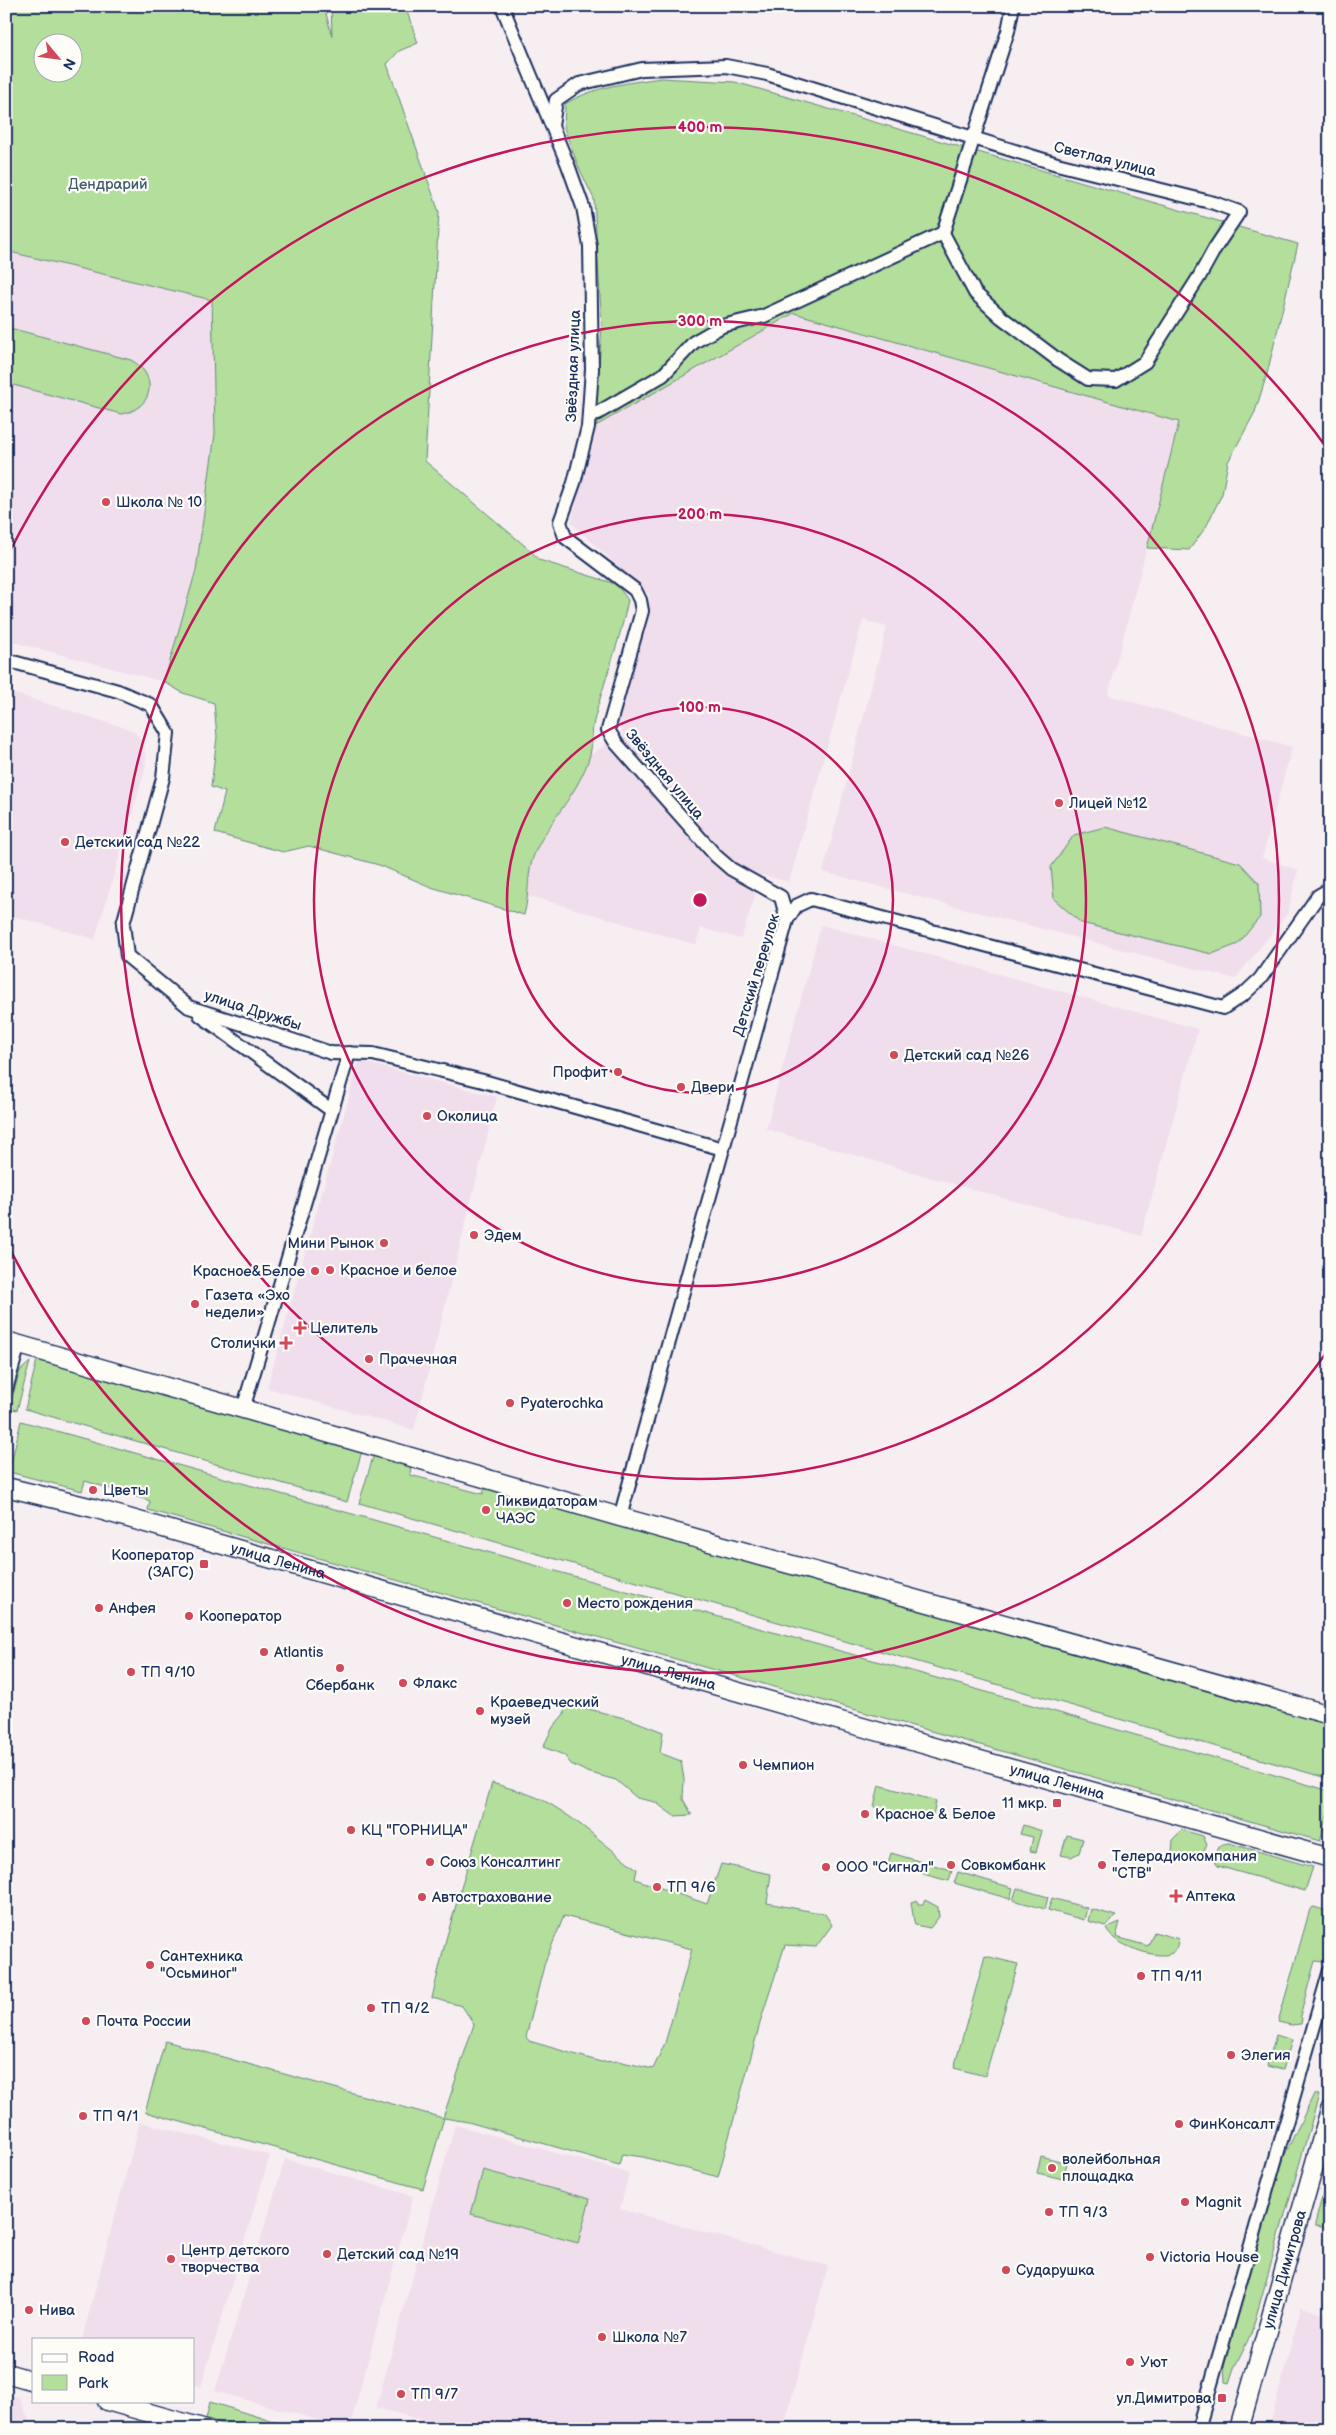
<svg xmlns="http://www.w3.org/2000/svg" width="1336" height="2435" viewBox="0 0 1336 2435" font-family="'Balsamiq Sans',sans-serif">
<rect width="100%" height="100%" fill="#f7eef2"/>
<filter id="ink" filterUnits="userSpaceOnUse"><feTurbulence type="fractalNoise" baseFrequency=".02" numOctaves="2"/><feDisplacementMap in="SourceGraphic" scale="10" xChannelSelector="R" yChannelSelector="G"/><feConvolveMatrix kernelMatrix="1 2 1 2 8 2 1 2 1" color-interpolation-filters="sRGB"/></filter>
<g filter="url(#ink)">
<!-- built -->
<g fill="#f0deec">
<path d="M 10,252 L 212,300 L 215,434 L 196,570 L 164,682 L 6,640 L 6,261 Z"/>
<path d="M 794,313 L 1180,422 L 1108,695 L 1292,747 L 1262,858 L 1298,870 L 1288,913 L 1235,979 L 823,872 L 887,627 L 863,620 L 789,882 L 762,875 L 741,939 L 701,928 L 696,944 L 690,943 L 534,897 L 528,898 L 527,883 L 535,852 L 572,793 L 590,755 L 623,734 L 616,719 L 650,596 L 571,523 L 594,427 Z"/>
<path d="M 6,691 L 132,730 L 143,742 L 146,757 L 145,770 L 95,939 L 6,914 Z"/>
<path d="M 821,925 L 1198,1029 L 1141,1236 L 960,1186 L 766,1129 Z"/>
<path d="M 359,1061 L 497,1097 L 414,1430 L 267,1388 Z"/>
<path d="M 140,2122 L 270,2155 L 201,2387 L 194,2385 L 194,2339 L 82,2339 Z"/>
<path d="M 455,2125 L 629,2173 L 620,2209 L 828,2266 L 783,2429 L 457,2429 L 376,2408 Z"/>
<path d="M 285,2159 L 413,2196 L 349,2429 L 215,2391 Z"/>
<path d="M 1301,2307 L 1330,2315 L 1330,2429 L 1269,2429 Z"/>
<path d="M 6,2394 L 19,2397 L 33,2429 L 6,2429 Z"/>
</g>
<!-- green -->
<g fill="#b3de9c" stroke="#67867d" fill-rule="evenodd">
<path d="M 6,6 L 324,6 L 332,36 L 331,6 L 405,6 L 418,43 L 399,51 L 387,64 L 439,212 L 425,461 L 531,551 L 539,560 L 616,584 L 628,600 C 620,642 604,680 594,721 C 591,732 593,744 590,755 C 580,791 550,820 535,852 C 526,873 530,894 524,915 L 431,887 L 379,865 L 309,846 L 283,852 L 215,833 L 225,792 L 211,787 L 217,737 L 214,703 L 183,693 L 164,682 L 196,570 L 215,434 L 212,300 L 10,252 L 6,261 ZM 42,42 L 72,42 L 72,72 L 42,72 Z"/>
<path d="M 661,78 L 735,82 L 1298,244 L 1267,374 L 1255,412 L 1228,462 L 1222,494 L 1206,527 L 1189,550 L 1147,548 L 1179,422 L 794,313 L 594,427 L 602,327 L 594,199 L 579,168 L 564,128 L 565,104 C 595,86 627,83 661,78 Z"/>
<path d="M 6,327 L 131,360 C 159,375 154,409 121,414 L 6,383 Z"/>
<path d="M 1105,827 L 1240,863 L 1259,883 L 1260,917 L 1238,944 L 1212,954 L 1081,923 L 1054,899 L 1051,867 L 1074,835 Z"/>
<path d="M 37,1360 L 48,1360 L 362,1451 L 347,1502 L 25,1409 Z"/>
<path d="M 30,1362 L 17,1410 L 9,1408 L 20,1371 Z"/>
<path d="M 21,1421 L 990,1693 L 1330,1791 L 1330,1805 L 1320,1841 L 148,1510 L 150,1501 L 85,1481 L 82,1491 L 9,1472 Z"/>
<path d="M 374,1454 L 411,1465 L 410,1475 L 483,1494 L 486,1485 L 1330,1725 L 1330,1779 L 359,1503 Z"/>
<path d="M 565,1703 L 632,1720 L 663,1732 L 660,1753 L 681,1761 L 684,1779 L 683,1799 L 692,1815 L 674,1816 L 655,1802 L 637,1798 L 616,1780 L 587,1772 L 571,1764 L 564,1755 L 543,1747 L 553,1727 L 564,1714 Z"/>
<path d="M 492,1783 C 512,1789 533,1794 550,1804 C 581,1822 608,1848 637,1869 L 635,1879 L 707,1904 L 721,1864 L 771,1874 L 767,1903 L 825,1914 L 832,1925 L 816,1947 L 785,1945 L 762,2016 L 718,2177 L 643,2157 L 622,2154 L 619,2165 L 468,2122 L 444,2118 L 423,2189 L 145,2112 L 165,2041 L 443,2118 L 474,2024 L 462,2006 L 432,1998 L 446,1939 ZM 564,1916 L 692,1949 L 665,2043 L 653,2069 L 618,2061 L 601,2062 L 529,2041 L 526,2037 L 545,1962 Z"/>
<path d="M 879,1785 L 936,1801 L 933,1815 L 923,1812 L 921,1820 L 874,1807 Z"/>
<path d="M 1023,1825 L 1042,1831 L 1036,1852 L 1030,1851 L 1033,1837 L 1020,1834 Z"/>
<path d="M 1182,1830 L 1203,1836 L 1207,1845 L 1199,1860 L 1172,1853 L 1173,1839 Z"/>
<path d="M 1067,1835 L 1083,1839 L 1079,1853 L 1071,1857 L 1061,1855 Z"/>
<path d="M 1229,1843 L 1313,1867 L 1305,1891 L 1218,1866 L 1213,1859 L 1217,1849 L 1223,1844 Z"/>
<path d="M 891,1853 L 922,1862 L 920,1872 L 888,1864 Z"/>
<path d="M 926,1863 L 952,1870 L 949,1881 L 923,1874 Z"/>
<path d="M 958,1872 L 1013,1888 L 1010,1899 L 954,1883 Z"/>
<path d="M 1017,1888 L 1048,1897 L 1045,1909 L 1013,1900 Z"/>
<path d="M 1052,1898 L 1087,1908 L 1084,1920 L 1048,1910 Z"/>
<path d="M 917,1900 L 918,1904 L 923,1904 L 925,1900 L 938,1907 L 939,1917 L 930,1928 L 915,1925 L 914,1922 L 911,1902 Z"/>
<path d="M 1314,1907 L 1330,1912 L 1330,1939 L 1323,1962 L 1315,1961 L 1300,2016 L 1302,2018 L 1301,2024 L 1291,2025 L 1278,2022 L 1310,1909 Z"/>
<path d="M 1091,1909 L 1116,1916 L 1105,1926 L 1088,1921 Z"/>
<path d="M 1120,1922 L 1116,1937 L 1148,1946 L 1154,1932 L 1179,1939 C 1177,1944 1177,1950 1172,1953 C 1159,1961 1110,1944 1106,1928 Z"/>
<path d="M 985,1956 L 1018,1964 L 985,2076 L 954,2068 Z"/>
<path d="M 1276,2035 L 1292,2040 L 1283,2070 L 1267,2066 Z"/>
<path d="M 1314,2094 L 1319,2095 L 1251,2334 L 1234,2368 L 1229,2383 L 1225,2382 L 1224,2366 L 1281,2163 Z"/>
<path d="M 1041,2156 L 1067,2163 L 1063,2179 L 1037,2173 Z"/>
<path d="M 1330,2165 L 1330,2220 L 1327,2228 L 1315,2226 L 1315,2224 Z"/>
<path d="M 483,2170 L 590,2199 L 578,2243 L 471,2214 Z"/>
<path d="M 210,2402 L 291,2427 L 296,2429 L 241,2429 L 206,2419 Z"/>
</g>
<g fill="none" stroke-linecap="round" stroke-linejoin="round">
<defs>
<g id="street">
<path d="M 502,6 L 568,165 L 583,207 L 590,246 L 592,369 L 588,427 L 574,483 L 560,522 L 565,537 L 635,590 L 640,600 L 642,611 L 608,730 L 616,743 L 716,856 L 731,869 L 781,897 L 787,920"/>
<path d="M 552,126 L 556,100 L 579,84 L 642,69 L 726,66 L 767,74 L 1057,164 L 1214,203 L 1239,212 L 1215,248 L 1199,277 L 1145,362 L 1116,380 L 1088,379 L 1058,360 L 1001,317 L 975,293 L 943,233"/>
<path d="M 589,418 L 663,375 L 694,342 L 722,326 L 764,316 L 943,233 L 1008,31 L 1013,6"/>
<path d="M 6,660 L 118,691 L 151,705 L 168,733 L 163,778 L 123,924 L 127,956 L 189,1007 L 292,1040 L 331,1053 L 373,1054 L 483,1081 L 723,1149"/>
<path d="M 200,1015 L 331,1110"/>
<path d="M 6,1389 L 19,1344"/>
<path d="M 243,1409 L 349,1053"/>
<path d="M 620,1517 L 787,920 L 796,906 L 811,899 L 1223,1008 L 1244,994 L 1260,979 L 1318,896 L 1330,889"/>
<path d="M 1198,2429 L 1330,1970"/>
</g>
<g id="secondary">
<path d="M 6,1341 L 620,1517 L 1330,1715"/>
<path id="s1" d="M 6,1487 L 93,1508 L 837,1720 L 1330,1858"/>
<path d="M 6,2373 L 34,2381"/>
<path d="M 107,2401 L 206,2429"/>
<path id="s2" d="M 1239,2429 L 1330,2110"/>
</g>
</defs>
<!-- street casing -->
<use href="#street" stroke="#1b2f5e" stroke-width="16"/>
<!-- secondary casing -->
<use href="#secondary" stroke="#1b2f5e" stroke-width="21"/>
<!-- street -->
<use href="#street" stroke="#fdfcf7" stroke-width="12"/>
<!-- secondary -->
<use href="#secondary" stroke="#fdfcf7" stroke-width="18"/>
</g>
</g>
<!-- distance rings -->
<g fill="none" stroke="#c2185b" stroke-width="2.5">
<circle cx="700" cy="900" r="193"/>
<circle cx="700" cy="900" r="386"/>
<circle cx="700" cy="900" r="579"/>
<path d="M1329 1349A773 773 0 0 1 8 1245M8 555A773 773 0 0 1 1329 451"/>
</g>
<!-- markers -->
<g fill="#d1495b" stroke="#fdfcf7" stroke-width="2">
<circle cx="106" cy="502" r="5"/>
<circle cx="1059" cy="803" r="5"/>
<circle cx="65" cy="842" r="5"/>
<circle cx="894" cy="1055" r="5"/>
<circle cx="618" cy="1072" r="5"/>
<circle cx="681" cy="1087" r="5"/>
<circle cx="427" cy="1116" r="5"/>
<circle cx="474" cy="1235" r="5"/>
<circle cx="384" cy="1243" r="5"/>
<circle cx="330" cy="1270" r="5"/>
<circle cx="315" cy="1271" r="5"/>
<circle cx="195" cy="1304" r="5"/>
<path d="M297.5 1320.5h5v5h5v5h-5v5h-5v-5h-5v-5h5z"/>
<path d="M283.5 1335.5h5v5h5v5h-5v5h-5v-5h-5v-5h5z"/>
<circle cx="369" cy="1359" r="5"/>
<circle cx="510" cy="1403" r="5"/>
<circle cx="93" cy="1490" r="5"/>
<circle cx="486" cy="1510" r="5"/>
<rect x="199" y="1559" width="10" height="10" rx="2.5"/>
<circle cx="567" cy="1603" r="5"/>
<circle cx="99" cy="1608" r="5"/>
<circle cx="189" cy="1616" r="5"/>
<circle cx="264" cy="1652" r="5"/>
<circle cx="340" cy="1668" r="5"/>
<circle cx="131" cy="1672" r="5"/>
<circle cx="403" cy="1683" r="5"/>
<circle cx="480" cy="1711" r="5"/>
<circle cx="743" cy="1765" r="5"/>
<rect x="1052" y="1798" width="10" height="10" rx="2.5"/>
<circle cx="865" cy="1814" r="5"/>
<circle cx="351" cy="1830" r="5"/>
<circle cx="430" cy="1862" r="5"/>
<circle cx="951" cy="1865" r="5"/>
<circle cx="1102" cy="1865" r="5"/>
<circle cx="826" cy="1867" r="5"/>
<circle cx="657" cy="1887" r="5"/>
<path d="M1173.5 1888.5h5v5h5v5h-5v5h-5v-5h-5v-5h5z"/>
<circle cx="422" cy="1897" r="5"/>
<circle cx="150" cy="1965" r="5"/>
<circle cx="1141" cy="1976" r="5"/>
<circle cx="371" cy="2008" r="5"/>
<circle cx="86" cy="2021" r="5"/>
<circle cx="1231" cy="2055" r="5"/>
<circle cx="83" cy="2116" r="5"/>
<circle cx="1179" cy="2124" r="5"/>
<circle cx="1052" cy="2168" r="5"/>
<circle cx="1185" cy="2202" r="5"/>
<circle cx="1049" cy="2212" r="5"/>
<circle cx="327" cy="2254" r="5"/>
<circle cx="1150" cy="2257" r="5"/>
<circle cx="171" cy="2259" r="5"/>
<circle cx="1006" cy="2270" r="5"/>
<circle cx="29" cy="2310" r="5"/>
<circle cx="602" cy="2337" r="5"/>
<circle cx="1130" cy="2362" r="5"/>
<circle cx="401" cy="2394" r="5"/>
<rect x="1217" y="2393" width="10" height="10" rx="2.5"/>
</g>
<g text-anchor="middle" stroke-width="4.5" stroke-linejoin="round" paint-order="stroke">
<!-- street labels -->
<g font-size="15" fill="#1b2f5e" stroke="#fdfcf7">
<text transform="translate(1105 159) rotate(14)" y="5">Светлая улица</text>
<text transform="translate(573 366) rotate(-88)" y="5">Звёздная улица</text>
<text transform="translate(665 774) rotate(50)" y="5">Звёздная улица</text>
<text transform="translate(756 975) rotate(-73)" y="5">Детский переулок</text>
<text transform="translate(253 1010) rotate(18)" y="5">улица Дружбы</text>
<text dy="5" stroke="none"><textPath href="#s1" startOffset="282">улица Ленина</textPath></text>
<text dy="5" stroke="none"><textPath href="#s1" startOffset="688">улица Ленина</textPath></text>
<text dy="5" stroke="none"><textPath href="#s1" startOffset="1092">улица Ленина</textPath></text>
<text dy="5" stroke="none"><textPath href="#s2" startOffset="166">улица Димитрова</textPath></text>
</g>
<!-- park labels -->
<g font-size="15" fill="#415b6e" stroke="#fdfcf7">
<text x="108" y="189">Дендрарий</text>
</g>
<!-- poi labels -->
<g font-size="15" fill="#1b2f5e" stroke="#fdfcf7" text-anchor="start">
<text x="116" y="507">Школа № 10</text>
<text x="1069" y="808">Лицей №12</text>
<text x="75" y="847">Детский сад №22</text>
<text x="904" y="1060">Детский сад №26</text>
<text x="608" y="1077" text-anchor="end">Профит</text>
<text x="691" y="1092">Двери</text>
<text x="437" y="1121">Околица</text>
<text x="484" y="1240">Эдем</text>
<text x="374" y="1248" text-anchor="end">Мини Рынок</text>
<text x="340" y="1275">Красное и белое</text>
<text x="305" y="1276" text-anchor="end">Красное&amp;Белое</text>
<text x="205" y="1300">Газета «Эхо<tspan x="205" dy="17">недели»</tspan></text>
<text x="310" y="1333">Целитель</text>
<text x="276" y="1348" text-anchor="end">Столички</text>
<text x="379" y="1364">Прачечная</text>
<text x="520" y="1408">Pyaterochka</text>
<text x="103" y="1495">Цветы</text>
<text x="496" y="1506">Ликвидаторам<tspan x="496" dy="17">ЧАЭС</tspan></text>
<text x="194" y="1560" text-anchor="end">Кооператор<tspan x="194" dy="17">(ЗАГС)</tspan></text>
<text x="577" y="1608">Место рождения</text>
<text x="109" y="1613">Анфея</text>
<text x="199" y="1621">Кооператор</text>
<text x="274" y="1657">Atlantis</text>
<text x="141" y="1677">ТП 9/10</text>
<text x="413" y="1688">Флакс</text>
<text x="340" y="1690" text-anchor="middle">Сбербанк</text>
<text x="490" y="1707">Краеведческий<tspan x="490" dy="17">музей</tspan></text>
<text x="753" y="1770">Чемпион</text>
<text x="1047" y="1808" text-anchor="end">11 мкр.</text>
<text x="875" y="1819">Красное &amp; Белое</text>
<text x="361" y="1835">КЦ "ГОРНИЦА"</text>
<text x="1112" y="1861">Телерадиокомпания<tspan x="1112" dy="17">"СТВ"</tspan></text>
<text x="440" y="1867">Союз Консалтинг</text>
<text x="961" y="1870">Совкомбанк</text>
<text x="836" y="1872">ООО "Сигнал"</text>
<text x="667" y="1892">ТП 9/6</text>
<text x="1186" y="1901">Аптека</text>
<text x="432" y="1902">Автострахование</text>
<text x="160" y="1961">Сантехника<tspan x="160" dy="17">"Осьминог"</tspan></text>
<text x="1151" y="1981">ТП 9/11</text>
<text x="381" y="2013">ТП 9/2</text>
<text x="96" y="2026">Почта России</text>
<text x="1241" y="2060">Элегия</text>
<text x="93" y="2121">ТП 9/1</text>
<text x="1189" y="2129">ФинКонсалт</text>
<text x="1062" y="2164">волейбольная<tspan x="1062" dy="17">площадка</tspan></text>
<text x="1195" y="2207">Magnit</text>
<text x="1059" y="2217">ТП 9/3</text>
<text x="181" y="2255">Центр детского<tspan x="181" dy="17">творчества</tspan></text>
<text x="337" y="2259">Детский сад №19</text>
<text x="1160" y="2262">Victoria House</text>
<text x="1016" y="2275">Сударушка</text>
<text x="39" y="2315">Нива</text>
<text x="612" y="2342">Школа №7</text>
<text x="1140" y="2367">Уют</text>
<text x="411" y="2399">ТП 9/7</text>
<text x="1212" y="2403" text-anchor="end">ул.Димитрова</text>
</g>
</g>
<circle cx="700" cy="900" r="8" fill="#c2185b" stroke="#fdfcf7" stroke-width="2.5"/>
<g font-size="15" text-anchor="middle" font-weight="bold" fill="#c2185b" stroke="#fdfcf7" stroke-width="4.5" stroke-linejoin="round" paint-order="stroke">
<text x="700" y="132">400 m</text>
<text x="700" y="326">300 m</text>
<text x="700" y="519">200 m</text>
<text x="700" y="712">100 m</text>
</g>
<!-- margin -->
<rect width="1336" height="2435" fill="none" stroke="#fdfcf7" stroke-width="25"/>
<rect x="12" y="12" width="1311" height="2410" fill="none" stroke="#1b2f5e" stroke-width="2" filter="url(#ink)"/>
<!-- legend -->
<rect x="32" y="2338" width="162" height="65" fill="#fdfcf7" stroke="#a3aaba"/>
<rect x="42" y="2354" width="25" height="8" fill="#fdfcf7" stroke="#a3aaba"/>
<text x="78" y="2362" font-size="15" fill="#1b2f5e">Road</text>
<rect x="42" y="2375" width="25" height="15" fill="#b3de9c" stroke="#a3aaba"/>
<text x="78" y="2388" font-size="15" fill="#1b2f5e">Park</text>
<!-- north arrow -->
<g transform="translate(58 58) rotate(119)"><circle r="24" fill="#fdfcf7" stroke="#a3aaba"/>
<path d="M0-4L9 19L0 12L-9 19Z" fill="#d1495b"/>
<text y="-8" font-size="14" font-weight="bold" text-anchor="middle" fill="#1b2f5e">N</text>
</g>
</svg>
